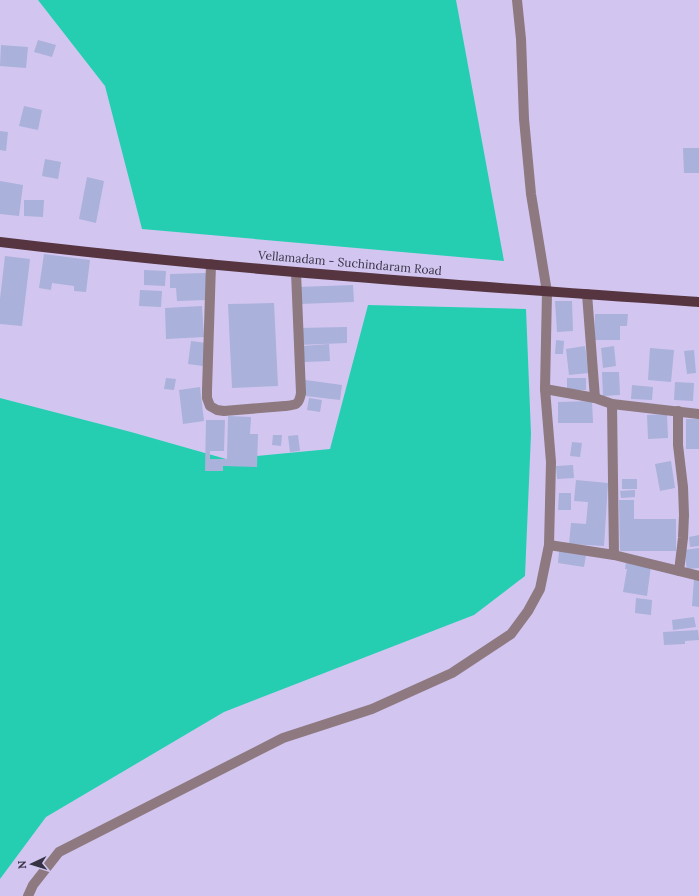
<svg xmlns="http://www.w3.org/2000/svg" width="699" height="896" viewBox="0 0 699 896" font-family="Lora,serif">
<rect width="100%" height="100%" fill="#d2c6f1"/>
<!-- water -->
<g fill="#26ceb1">
<path d="M 38,0 L 456,0 L 504,261 L 142,229 L 105,86 Z"/>
<path d="M 368,305 L 526,309 L 531,434 L 525,576 L 474,615 L 224,712 L 46,817 L 0,879 L 0,398 L 131,432 L 226,459 L 330,449 Z"/>
</g>
<!-- building -->
<g fill="#aab1da">
<path d="M 38,40 L 56,45 L 52,57 L 34,52 Z"/>
<path d="M 1,45 L 28,47 L 26,68 L 0,66 Z"/>
<path d="M 24,106 L 42,110 L 38,130 L 19,126 Z"/>
<path d="M 0,131 L 8,132 L 6,151 L 0,150 Z"/>
<path d="M 683,148 L 699,148 L 699,173 L 684,173 Z"/>
<path d="M 45,159 L 61,162 L 58,179 L 42,176 Z"/>
<path d="M 87,177 L 104,181 L 96,223 L 79,219 Z"/>
<path d="M 0,181 L 23,185 L 19,216 L 0,214 Z"/>
<path d="M 24,200 L 44,200 L 43,217 L 24,216 Z"/>
<path d="M 44,254 L 90,260 L 86,292 L 74,291 L 74,286 L 52,283 L 51,290 L 39,288 Z"/>
<path d="M 5,256 L 30,259 L 22,326 L 0,324 L 0,299 Z"/>
<path d="M 144,270 L 166,271 L 165,286 L 144,285 Z"/>
<path d="M 206,273 L 207,300 L 177,301 L 176,288 L 170,288 L 170,274 Z"/>
<path d="M 353,285 L 354,302 L 299,304 L 298,287 Z"/>
<path d="M 140,290 L 162,291 L 161,307 L 139,306 Z"/>
<path d="M 555,301 L 572,301 L 573,331 L 557,332 Z"/>
<path d="M 274,303 L 278,386 L 232,388 L 228,304 Z"/>
<path d="M 202,306 L 204,337 L 166,339 L 165,308 Z"/>
<path d="M 595,314 L 628,314 L 627,326 L 620,326 L 620,340 L 594,340 Z"/>
<path d="M 347,327 L 347,343 L 298,345 L 298,328 Z"/>
<path d="M 556,340 L 564,341 L 563,354 L 555,354 Z"/>
<path d="M 191,341 L 206,343 L 203,366 L 188,364 Z"/>
<path d="M 329,344 L 330,361 L 304,362 L 303,346 Z"/>
<path d="M 585,346 L 589,373 L 569,375 L 566,349 Z"/>
<path d="M 614,346 L 616,366 L 603,368 L 601,348 Z"/>
<path d="M 650,348 L 674,350 L 671,382 L 648,380 Z"/>
<path d="M 694,350 L 696,373 L 687,374 L 684,351 Z"/>
<path d="M 602,372 L 619,372 L 620,395 L 603,396 Z"/>
<path d="M 166,378 L 176,379 L 174,390 L 164,389 Z"/>
<rect x="567" y="378" width="19" height="12"/>
<path d="M 298,379 L 342,385 L 340,400 L 297,395 Z"/>
<path d="M 675,382 L 694,383 L 693,401 L 674,400 Z"/>
<path d="M 632,385 L 653,387 L 652,400 L 631,399 Z"/>
<path d="M 200,387 L 204,421 L 183,424 L 179,390 Z"/>
<path d="M 309,398 L 322,400 L 320,412 L 307,410 Z"/>
<path d="M 592,401 L 593,423 L 558,423 L 558,402 Z"/>
<path d="M 667,414 L 668,438 L 648,439 L 647,415 Z"/>
<path d="M 228,416 L 251,417 L 250,434 L 258,434 L 257,467 L 223,466 L 223,471 L 205,471 L 206,420 L 225,420 L 224,451 L 210,451 L 210,459 L 227,459 Z"/>
<rect x="686" y="419" width="13" height="30"/>
<path d="M 273,435 L 282,435 L 281,446 L 272,445 Z"/>
<path d="M 298,435 L 300,451 L 290,452 L 288,436 Z"/>
<path d="M 572,442 L 582,443 L 580,457 L 570,456 Z"/>
<path d="M 671,461 L 675,488 L 660,491 L 655,464 Z"/>
<path d="M 573,465 L 574,478 L 557,479 L 556,466 Z"/>
<rect x="622" y="479" width="15" height="10"/>
<path d="M 576,480 L 608,483 L 604,546 L 569,544 L 571,523 L 586,524 L 588,502 L 574,501 Z"/>
<path d="M 635,490 L 635,497 L 621,498 L 620,491 Z"/>
<path d="M 559,493 L 571,493 L 571,510 L 558,510 Z"/>
<path d="M 619,500 L 634,500 L 634,519 L 676,519 L 676,551 L 620,551 Z"/>
<path d="M 699,535 L 699,546 L 690,547 L 689,537 Z"/>
<path d="M 699,548 L 699,568 L 687,569 L 684,550 Z"/>
<path d="M 559,551 L 586,555 L 584,567 L 558,563 Z"/>
<path d="M 626,562 L 651,566 L 647,596 L 623,592 L 627,569 L 625,569 Z"/>
<path d="M 694,579 L 699,580 L 699,607 L 692,606 Z"/>
<path d="M 636,598 L 652,600 L 651,615 L 635,613 Z"/>
<path d="M 694,617 L 696,627 L 673,630 L 672,620 Z"/>
<path d="M 698,630 L 699,640 L 685,641 L 685,644 L 664,645 L 663,632 Z"/>
</g>
<g fill="none" stroke-linecap="round" stroke-linejoin="round">
<!-- minor -->
<g stroke="#8d797f" stroke-width="10">
<path d="M 211,264 L 207,390 L 207,398 L 210,406 L 217,410 L 224,411 L 285,406 C 296,405 299,405 301,393 L 296,272"/>
<path d="M 587,294 L 595,398"/>
<path d="M 545,389 L 595,398 L 612,404 L 699,414"/>
<path d="M 612,404 L 614,555"/>
<path d="M 678,411 L 678,445 L 683,487 L 684,515 L 683,538 L 679,571"/>
<path d="M 549,545 L 614,555 L 699,576"/>
<path d="M 28,896 L 33,885 L 59,852 L 283,738 L 372,709 L 452,673 L 511,634 L 528,611 L 540,589 L 549,545 L 551,462 L 545,389 L 547,292 L 531,194 L 524,119 L 521,39 L 517,0"/>
</g>
<!-- major -->
<path stroke="#563541" stroke-width="10" d="M 0,242 C 232,270 466,286 699,302"/>
</g>
<g text-anchor="middle" stroke-width="4" stroke-linejoin="round" paint-order="stroke">
<!-- street labels -->
<g font-size="12" fill="#373243" stroke="#d2c6f1">
<text transform="translate(350 263) rotate(5)" y="4">Vellamadam - Suchindaram Road</text>
</g>
</g>
<!-- north arrow -->
<g transform="translate(32 864) rotate(266)" stroke="#d2c6f1" stroke-width="3" paint-order="stroke">
<path d="M0-3L7 15L0 10L-7 15Z" fill="#373243"/>
<text y="-6" font-size="11" font-weight="bold" text-anchor="middle" fill="#373243">N</text>
</g>
</svg>
